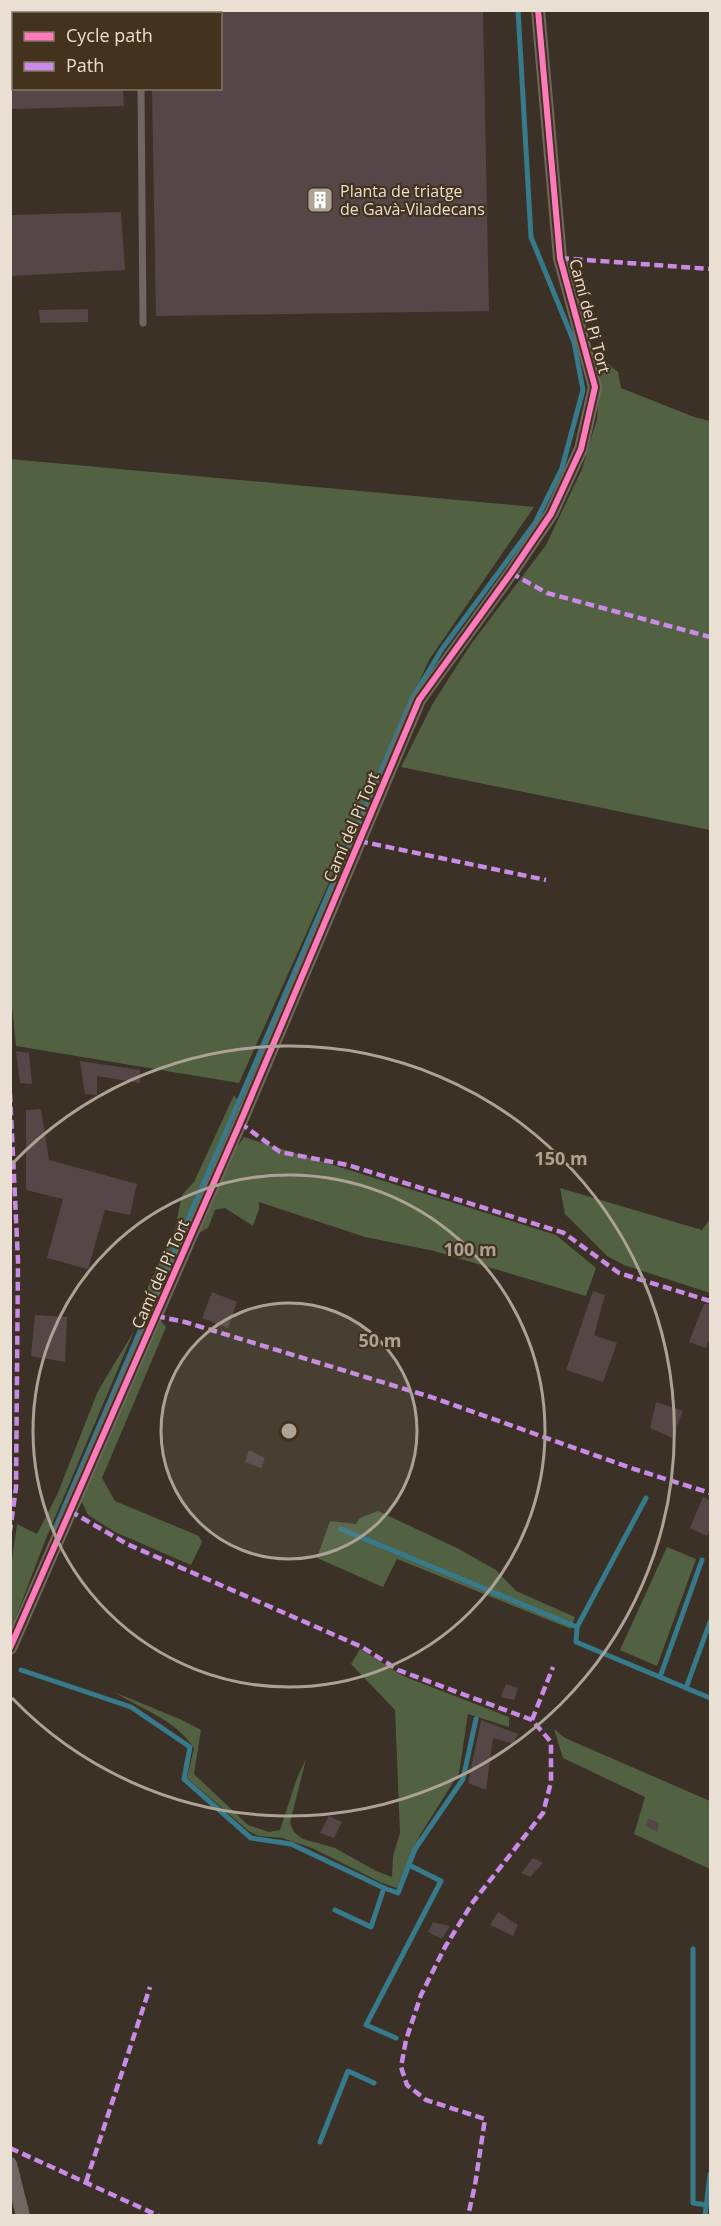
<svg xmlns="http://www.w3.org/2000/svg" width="721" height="2226" viewBox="0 0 721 2226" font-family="'Open Sans',sans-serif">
<rect width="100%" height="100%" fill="#3b3126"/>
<!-- green -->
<g fill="#526142">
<path d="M 601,358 L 618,372 L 621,388 L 694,417 L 710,421 L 710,830 L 401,767 L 433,703 L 471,644 L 546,545 L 582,469 L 597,419 Z"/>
<path d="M 10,459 L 534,507 L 429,660 L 239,1083 L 16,1046 L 10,987 Z"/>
<path d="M 234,1095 L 240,1103 L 157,1298 L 147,1300 L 148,1287 L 175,1229 L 182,1195 L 194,1182 Z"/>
<path d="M 244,1137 L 556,1235 L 596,1268 L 586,1296 L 434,1251 L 365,1237 L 259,1202 L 259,1209 L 253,1226 L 225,1208 L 215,1210 L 208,1228 L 199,1233 L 234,1151 Z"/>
<path d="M 560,1188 L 702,1230 L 710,1219 L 710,1293 L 624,1265 L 607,1256 L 565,1214 Z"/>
<path d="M 161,1321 L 166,1327 L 102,1478 L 115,1501 L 199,1536 L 202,1542 L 191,1565 L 115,1532 L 88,1515 L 82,1502 L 89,1478 Z"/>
<path d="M 134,1331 L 45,1541 L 11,1630 L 10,1573 L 17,1524 L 37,1534 L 57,1495 L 98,1391 Z"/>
<path d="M 378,1511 L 457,1548 L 496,1570 L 516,1591 L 575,1617 L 571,1629 L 397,1559 L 383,1587 L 317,1558 L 330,1521 L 356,1524 L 360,1518 Z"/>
<path d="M 667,1547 L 696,1559 L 657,1666 L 620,1650 Z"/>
<path d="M 360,1649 L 403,1676 L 509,1717 L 509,1727 L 468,1714 L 459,1773 L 420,1835 L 397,1888 L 382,1883 L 312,1848 L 282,1838 L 259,1836 L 250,1832 L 187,1778 L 194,1748 C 176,1720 141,1709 114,1692 L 182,1720 L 201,1730 L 194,1774 L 248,1825 L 269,1832 L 280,1830 L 297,1778 L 306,1759 L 290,1823 L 294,1832 L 303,1839 L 335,1848 L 376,1871 L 392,1877 L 393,1856 L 400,1833 L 395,1710 L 351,1664 Z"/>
<path d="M 554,1729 L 565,1738 L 710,1801 L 710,1869 L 634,1834 L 645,1797 L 563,1758 Z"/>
</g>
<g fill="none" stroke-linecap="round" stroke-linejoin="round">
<!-- stream -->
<g stroke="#377a8b" stroke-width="5">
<path d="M 341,1529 L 577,1627 L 576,1642 L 710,1698"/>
<path d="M 54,1531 L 412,699 L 442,649 L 535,523 L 562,468 L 583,390 L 574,342 L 531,237 L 518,10"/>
<path d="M 577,1627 L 646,1498"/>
<path d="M 21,1670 L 131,1707 L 190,1747 L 184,1779 L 251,1838 L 291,1844 L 384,1888 L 371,1927 L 335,1910"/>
<path d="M 660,1677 L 702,1560"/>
<path d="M 686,1688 L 710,1622"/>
<path d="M 384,1888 L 398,1893 L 415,1849 L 463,1779 L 476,1719"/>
<path d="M 693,1949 L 693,2203 L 706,2205"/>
<path d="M 396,2038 L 366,2025 L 441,1881 L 409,1865"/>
<path d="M 320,2142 L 348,2071 L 374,2083"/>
<path d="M 705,2216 L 710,2174"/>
</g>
</g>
<!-- building -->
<g fill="#554747">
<path d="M 10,10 L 69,10 L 69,14 L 14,14 L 14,88 L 123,88 L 124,106 L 10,109 Z"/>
<path d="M 150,10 L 483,10 L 489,311 L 156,316 L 152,88 L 220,88 L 220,14 L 150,14 Z"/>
<path d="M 121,212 L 125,270 L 10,276 L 10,215 Z"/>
<path d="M 88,309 L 88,322 L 40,323 L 39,310 Z"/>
<path d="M 16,1051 L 29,1053 L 32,1084 L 20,1083 Z"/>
<path d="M 80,1061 L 140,1070 L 140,1083 L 97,1076 L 97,1095 L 85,1094 Z"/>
<path d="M 41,1109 L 49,1160 L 137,1184 L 130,1215 L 105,1210 L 88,1269 L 47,1258 L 63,1199 L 26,1190 L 26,1110 Z"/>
<path d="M 593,1291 L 605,1295 L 594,1335 L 617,1343 L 603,1382 L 566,1370 Z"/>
<path d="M 212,1292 L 237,1302 L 228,1328 L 202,1318 Z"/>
<path d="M 704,1304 L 710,1304 L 710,1337 L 706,1348 L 689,1342 Z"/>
<path d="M 35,1315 L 67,1317 L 65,1362 L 31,1356 Z"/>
<path d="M 656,1402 L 683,1411 L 672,1438 L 650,1428 Z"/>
<path d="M 249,1450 L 265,1458 L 261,1468 L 245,1462 Z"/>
<path d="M 703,1497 L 710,1500 L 710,1528 L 707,1536 L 690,1528 Z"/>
<path d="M 506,1684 L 518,1688 L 514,1700 L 501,1697 Z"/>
<path d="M 481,1720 L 518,1734 L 513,1744 L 493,1738 L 486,1790 L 468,1783 Z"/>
<path d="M 329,1816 L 342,1822 L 334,1838 L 320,1833 Z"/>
<path d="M 648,1818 L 659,1823 L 657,1832 L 645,1826 Z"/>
<path d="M 533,1858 L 543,1863 L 530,1877 L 521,1873 Z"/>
<path d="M 498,1912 L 518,1925 L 513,1936 L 490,1925 Z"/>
<path d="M 433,1922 L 450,1926 L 442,1939 L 428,1932 Z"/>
</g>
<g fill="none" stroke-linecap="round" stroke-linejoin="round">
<!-- service -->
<g stroke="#706662" stroke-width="7">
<path d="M 141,10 L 141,14"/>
<path d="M 141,88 L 143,323"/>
</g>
<!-- minor -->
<g stroke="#706662" stroke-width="14">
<path d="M 10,1648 L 240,1123 L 419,700 L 511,573 L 551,514 L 581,449 L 595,387 L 560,258 L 538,10"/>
<path d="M 10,2164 L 23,2216"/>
</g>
<!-- quiet -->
<g stroke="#ca8be6" stroke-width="4.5" stroke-dasharray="9 4.5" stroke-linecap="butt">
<path d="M 560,258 L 710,269"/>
<path d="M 511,573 L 547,593 L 710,637"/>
<path d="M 359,841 L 546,880"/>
<path d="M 10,1093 L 18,1261 L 16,1488 L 10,1531"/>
<path d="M 240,1123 L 280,1152 L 348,1165 L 564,1233 L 619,1273 L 710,1301"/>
<path d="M 156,1316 L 185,1322 L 431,1397 L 634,1469 L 710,1493"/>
<path d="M 70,1511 L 127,1544 L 362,1647 L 398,1670 L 532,1720 L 551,1742 L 551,1782 L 543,1813 L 473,1902 L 445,1947 L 421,1995 L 406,2040 L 401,2067 L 407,2085 L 426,2100 L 485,2119 L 475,2185 L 468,2216"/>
<path d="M 532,1720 L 553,1667"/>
<path d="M 10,2148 L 159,2216"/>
<path d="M 86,2182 L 150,1987"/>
</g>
<defs>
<path id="cycleway" d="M 10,1648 L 240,1123 L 419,700 L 511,573 L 551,514 L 581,449 L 595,387 L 560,258 L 538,10"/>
</defs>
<!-- cycleway casing -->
<use href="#cycleway" stroke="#43321e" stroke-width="10"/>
<!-- cycleway -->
<use href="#cycleway" stroke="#fd7abc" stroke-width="6"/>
</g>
<!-- distance rings -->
<circle cx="289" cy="1431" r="128" fill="#aca296" fill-opacity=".12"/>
<g fill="none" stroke="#aca296" stroke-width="3">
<circle cx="289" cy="1431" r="128"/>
<circle cx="289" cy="1431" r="256"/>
<path d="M12 1164A385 385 0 1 1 12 1698"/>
</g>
<!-- icons -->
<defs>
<symbol id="building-square" viewBox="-11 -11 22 22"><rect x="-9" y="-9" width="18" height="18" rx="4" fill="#aca296" stroke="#43321e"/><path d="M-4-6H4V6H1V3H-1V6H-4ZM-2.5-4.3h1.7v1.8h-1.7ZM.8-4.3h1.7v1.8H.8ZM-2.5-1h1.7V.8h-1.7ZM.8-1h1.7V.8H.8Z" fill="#fff"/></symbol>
</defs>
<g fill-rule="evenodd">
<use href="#building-square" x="305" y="185" width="30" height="30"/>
</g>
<g text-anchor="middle" stroke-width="4.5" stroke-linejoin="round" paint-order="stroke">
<!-- poi labels -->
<g font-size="16" fill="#e9dfd2" stroke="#43321e" text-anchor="start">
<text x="340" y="197">Planta de triatge<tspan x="340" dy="18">de Gavà-Viladecans</tspan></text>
</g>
<!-- street labels -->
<g font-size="16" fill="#e9dfd2" stroke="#43321e">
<text transform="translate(590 316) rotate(75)" y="6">Camí del Pi Tort</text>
<text transform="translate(351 827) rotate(-67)" y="6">Camí del Pi Tort</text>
<text transform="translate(160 1274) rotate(-66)" y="6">Camí del Pi Tort</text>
</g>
</g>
<circle cx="289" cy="1431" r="9" fill="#aca296" stroke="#43321e" stroke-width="3"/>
<g font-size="18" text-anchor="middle" font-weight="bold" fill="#aca296" stroke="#43321e" stroke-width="4.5" stroke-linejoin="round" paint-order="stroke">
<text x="561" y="1165">150 m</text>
<text x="470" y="1256">100 m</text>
<text x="380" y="1347">50 m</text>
</g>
<!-- border -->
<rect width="721" height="2226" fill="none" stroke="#e9dfd2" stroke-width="24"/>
<!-- legend -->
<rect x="12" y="12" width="210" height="78" fill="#43321e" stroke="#857766" stroke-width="1.5"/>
<rect x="24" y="32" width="30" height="9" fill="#fd7abc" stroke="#857766" stroke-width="1.5"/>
<text x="66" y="42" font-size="18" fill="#e9dfd2">Cycle path</text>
<rect x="24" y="62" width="30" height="9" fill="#ca8be6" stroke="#857766" stroke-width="1.5"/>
<text x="66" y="72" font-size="18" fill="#e9dfd2">Path</text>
</svg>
